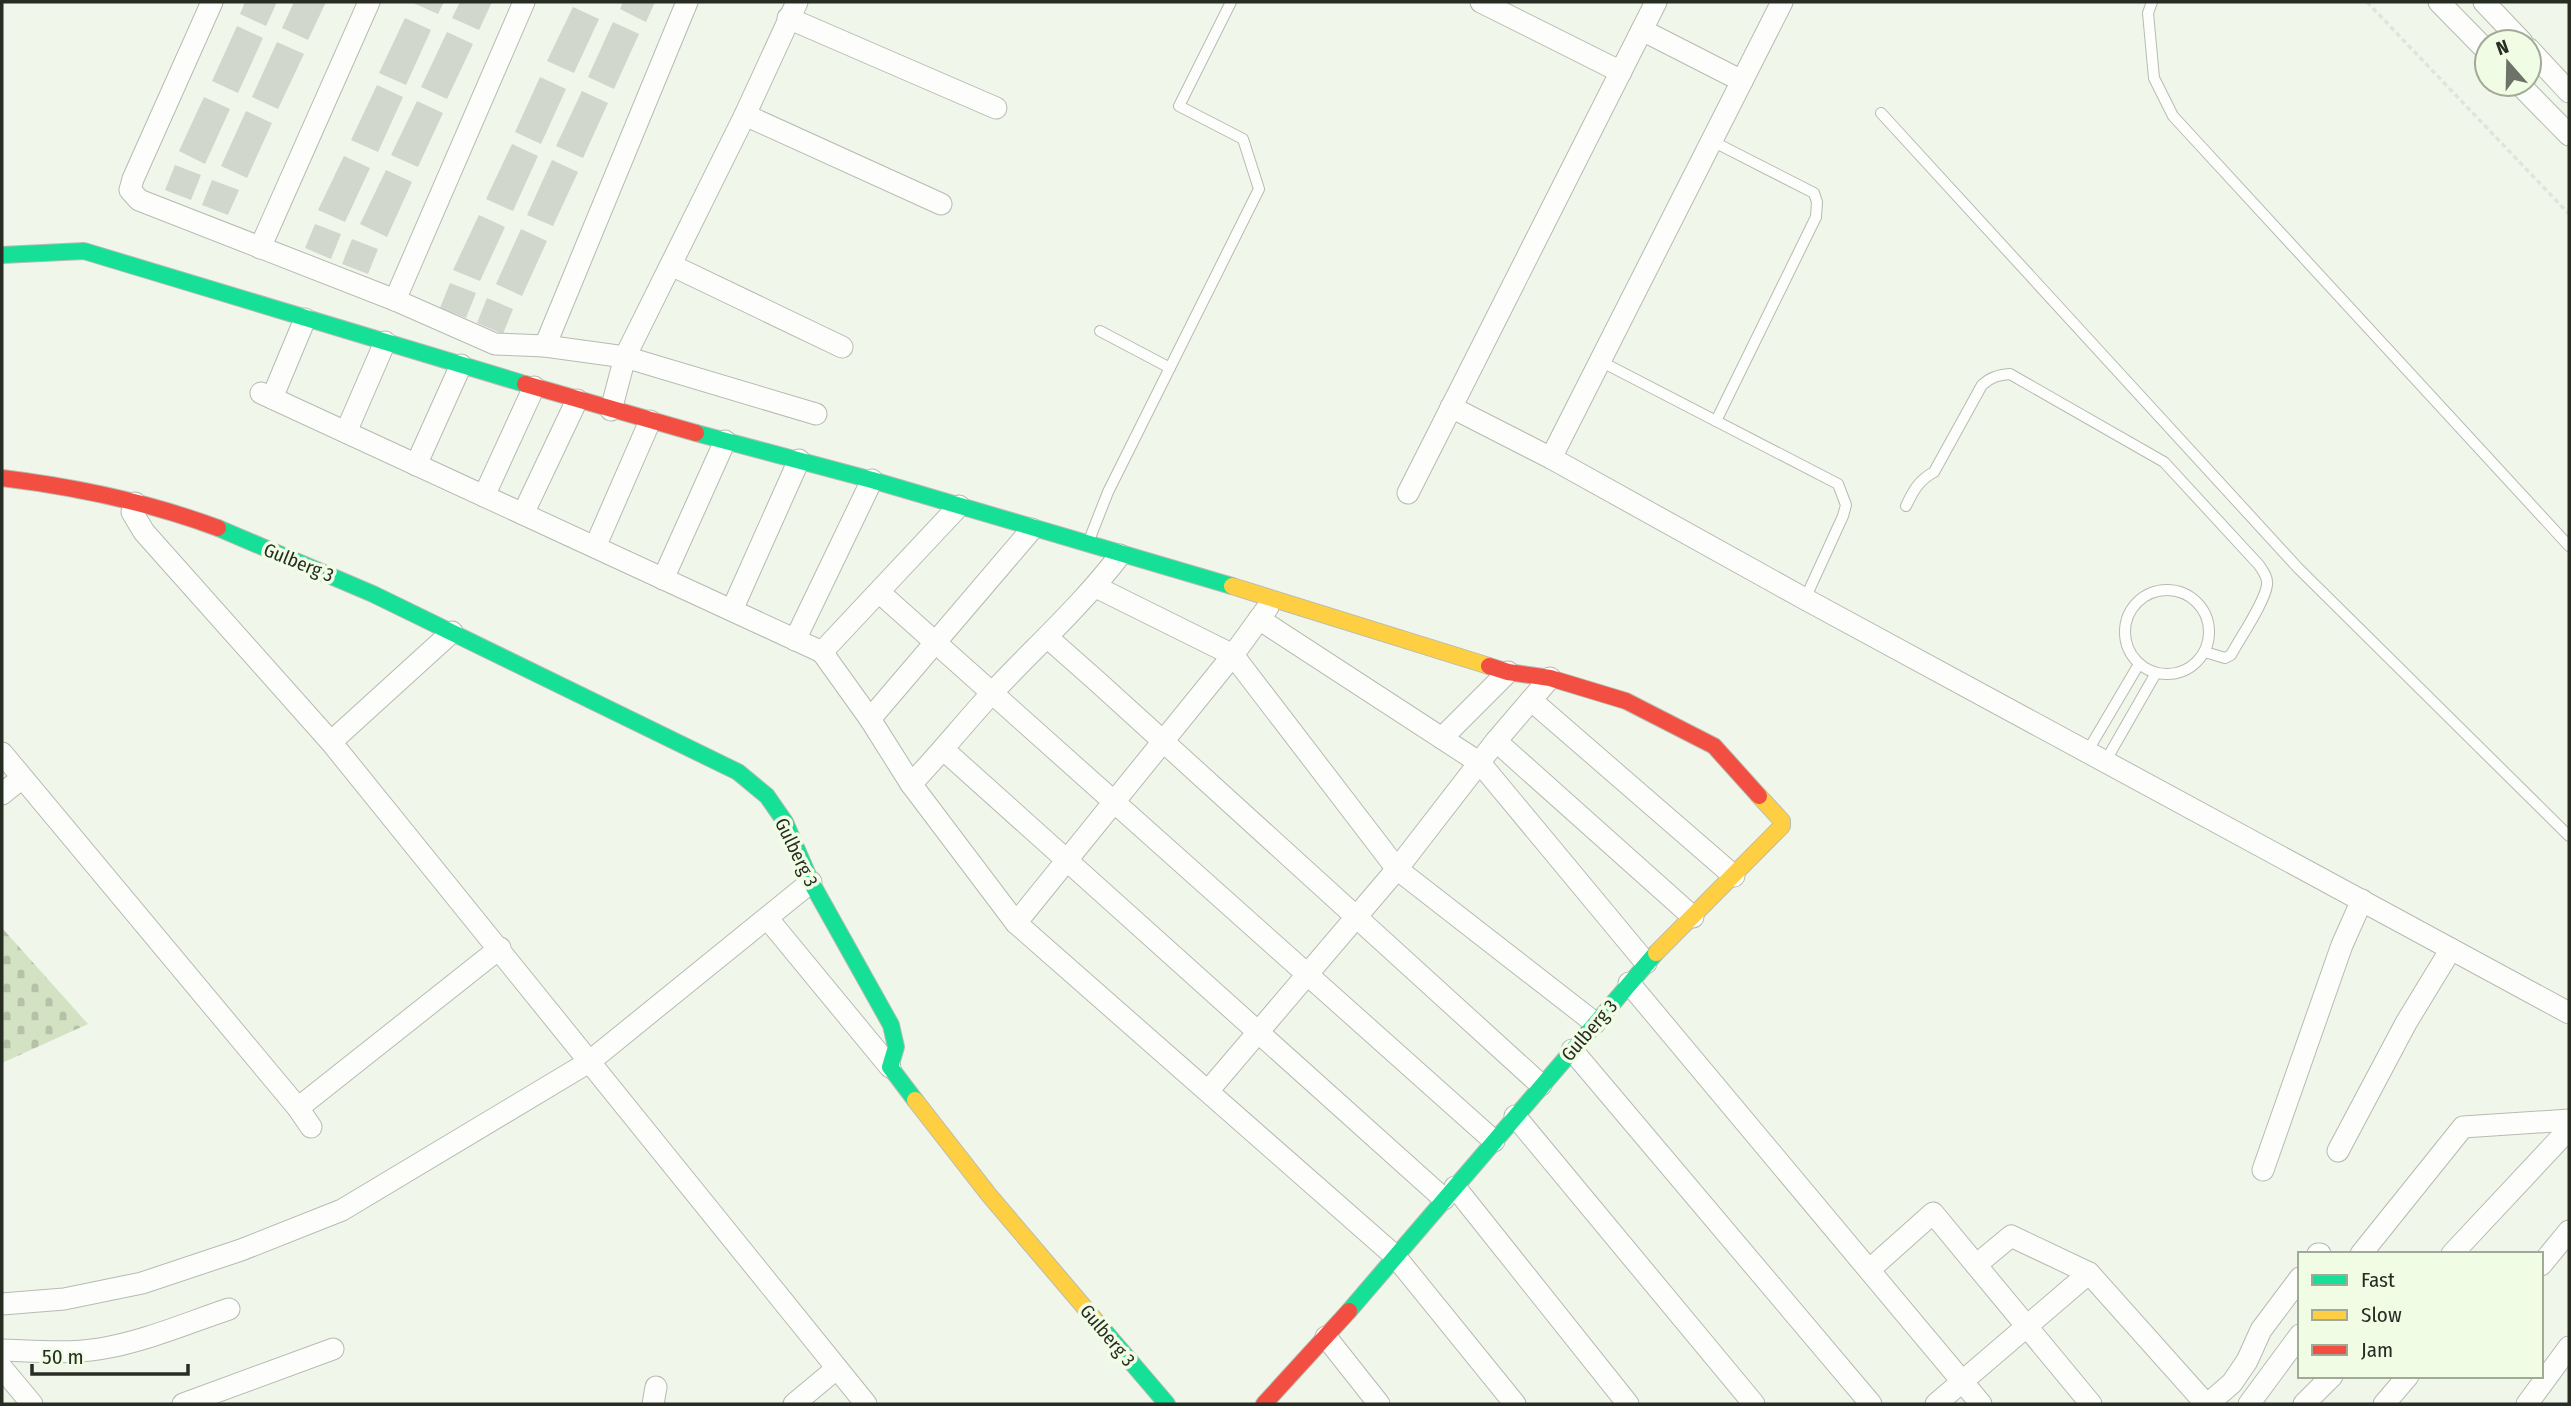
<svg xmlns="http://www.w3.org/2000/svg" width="2571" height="1406" viewBox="0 0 2571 1406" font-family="'Fira Sans Condensed',sans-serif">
<defs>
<pattern id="cemetery-stones" width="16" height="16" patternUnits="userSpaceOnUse" patternTransform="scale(1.75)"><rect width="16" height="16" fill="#d4e2c4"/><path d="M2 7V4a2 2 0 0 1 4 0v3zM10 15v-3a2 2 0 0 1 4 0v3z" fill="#b6c2a8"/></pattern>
</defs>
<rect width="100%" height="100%" fill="#f0f6ea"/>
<!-- cemetery -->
<path fill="url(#cemetery-stones)" d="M 2,928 L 88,1024 L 2,1063 Z"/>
<!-- building -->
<g fill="#d2d7cd">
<path d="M 245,2 L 277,2 L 266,26 L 240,14 Z"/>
<path d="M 294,2 L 326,2 L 308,40 L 282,28 Z"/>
<path d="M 411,2 L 444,2 L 438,14 Z"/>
<path d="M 460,2 L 492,2 L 479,30 L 452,18 Z"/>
<path d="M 623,2 L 655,2 L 646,22 L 620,9 Z"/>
<path d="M 573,7 L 599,19 L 574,73 L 547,61 Z"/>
<path d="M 405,18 L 431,30 L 406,85 L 379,73 Z"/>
<path d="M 613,22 L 639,34 L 614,89 L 588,77 Z"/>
<path d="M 237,26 L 263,38 L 238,93 L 212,81 Z"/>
<path d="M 447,32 L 473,44 L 447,99 L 421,87 Z"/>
<path d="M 277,42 L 304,54 L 278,109 L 252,97 Z"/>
<path d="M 540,77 L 566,89 L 541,144 L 515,132 Z"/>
<path d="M 377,85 L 403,97 L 378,152 L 351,140 Z"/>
<path d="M 582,91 L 608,103 L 583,158 L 556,146 Z"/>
<path d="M 204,97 L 230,109 L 205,164 L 179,151 Z"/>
<path d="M 417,101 L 443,113 L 418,167 L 391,155 Z"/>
<path d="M 246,111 L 272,123 L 247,178 L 221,166 Z"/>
<path d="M 512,144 L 538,156 L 513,211 L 486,199 Z"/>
<path d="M 344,156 L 370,168 L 345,222 L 318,210 Z"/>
<path d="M 552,160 L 578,172 L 553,226 L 527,215 Z"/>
<path d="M 175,165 L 201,175 L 191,200 L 165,190 Z"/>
<path d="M 386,170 L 412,182 L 387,237 L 360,224 Z"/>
<path d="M 212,180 L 239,190 L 228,215 L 202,205 Z"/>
<path d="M 479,215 L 505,227 L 480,281 L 453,270 Z"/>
<path d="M 315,224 L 341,234 L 331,259 L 305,248 Z"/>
<path d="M 521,229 L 547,241 L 522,296 L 496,284 Z"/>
<path d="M 352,239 L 378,249 L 368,274 L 342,264 Z"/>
<path d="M 450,283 L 476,293 L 466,318 L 440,308 Z"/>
<path d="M 487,298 L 513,309 L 503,334 L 477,323 Z"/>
</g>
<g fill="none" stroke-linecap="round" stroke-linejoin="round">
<defs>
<g id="lane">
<path d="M 2152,2 L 2148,13 L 2154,78 L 2173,116 L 2569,546"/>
<path d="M 1881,113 L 2298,568 L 2569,836"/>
<path d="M 1712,141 L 1814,193 L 1817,202 L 1816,217 L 1716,421"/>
<path d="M 1100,331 L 1170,368"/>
<path d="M 1600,361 L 1838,484 L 1846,505 L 1843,516 L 1805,599"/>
<path d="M 1906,506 C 1913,491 1919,480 1934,472 L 1982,385 C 1991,377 1998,375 2010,374 L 2164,462 L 2259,565 C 2263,571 2268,577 2267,585 C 2265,602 2240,638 2231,655 L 2225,658 L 2205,652"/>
<path d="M 1088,543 L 1108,492 L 1259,189 L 1243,139 L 1179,106 L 1231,2"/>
<circle cx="2167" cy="632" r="42"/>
<path d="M 2087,752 L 2139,664"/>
<path d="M 2105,762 L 2156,673"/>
</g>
<g id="street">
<path d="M 212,2 L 133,179 L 130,190 L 139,200 L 395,300 L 495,344 L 545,346 L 625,357 L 816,414"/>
<path d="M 1481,2 L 1621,72"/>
<path d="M 2439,2 L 2487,51"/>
<path d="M 2484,2 L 2522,42"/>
<path d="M 788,18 L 996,108"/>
<path d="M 1642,30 L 1742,81"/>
<path d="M 2529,49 L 2569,92"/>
<path d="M 2519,84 L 2569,135"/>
<path d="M 745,115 L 941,204"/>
<path d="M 260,248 L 369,2"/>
<path d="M 671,265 L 842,347"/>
<path d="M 395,300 L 524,2"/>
<path d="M 545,346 L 687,2"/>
<path d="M 261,393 L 822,652 L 870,719 L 911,784 L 1016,923 L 1395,1256 L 1515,1404"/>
<path d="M 272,398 L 305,319"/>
<path d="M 1451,407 L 1551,458 L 1805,599 L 2569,1013"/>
<path d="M 611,410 L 625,357 L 745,115 L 797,2"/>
<path d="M 346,432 L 385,342"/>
<path d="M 1551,458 L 1782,2"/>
<path d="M 416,465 L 461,365"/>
<path d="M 1408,493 L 1656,2"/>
<path d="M 484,496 L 534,387"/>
<path d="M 135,503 L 132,512 L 144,532 L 331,742 L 866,1404"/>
<path d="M 523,514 L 577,400"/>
<path d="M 595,547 L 650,421"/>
<path d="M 663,579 L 725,441"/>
<path d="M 1096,587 L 1233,655 L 1397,869 L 1595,1023"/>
<path d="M 880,593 L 1494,1141"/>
<path d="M 732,610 L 799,460"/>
<path d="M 1259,619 L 1480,763 L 1646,963"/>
<path d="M 1047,637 L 1099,683 L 1541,1085"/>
<path d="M 795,640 L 872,480"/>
<path d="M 822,652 L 959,506"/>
<path d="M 1531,700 L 1734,876"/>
<path d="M 870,719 L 1032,529"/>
<path d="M 1442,738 L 1508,672"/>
<path d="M 1496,741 L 1693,917"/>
<path d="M 331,742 L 452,632"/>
<path d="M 944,750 L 1444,1199"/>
<path d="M 2,753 L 298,1108 L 311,1127"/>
<path d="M 911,784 C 940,754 965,722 993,692 C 1036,646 1082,605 1120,555"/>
<path d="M 2,794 L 22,778"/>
<path d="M 768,919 L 890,1067"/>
<path d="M 1016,923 L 1233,655 L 1268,607"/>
<path d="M 1629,983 L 1981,1404"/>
<path d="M 1572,1050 L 1871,1404"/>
<path d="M 1208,1091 L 1397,869 L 1496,741 L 1550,678"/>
<path d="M 298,1108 L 500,948"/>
<path d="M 1515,1116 L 1754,1404"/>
<path d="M 2338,1151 L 2406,1023 L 2451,949"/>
<path d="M 2263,1170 L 2342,945 L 2362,900"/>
<path d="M 1455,1187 L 1628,1404"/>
<path d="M 2318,1254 L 2320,1254"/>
<path d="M 2361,1254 L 2463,1127 L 2569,1120"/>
<path d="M 2452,1254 L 2569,1129"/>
<path d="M 1976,1265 L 2011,1236 L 2089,1273 L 2206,1404"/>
<path d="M 2541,1265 L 2569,1231"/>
<path d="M 1869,1270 L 1933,1213 L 2091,1404"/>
<path d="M 2,1304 L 64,1299 L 142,1283 L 241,1250 L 342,1210 L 589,1062 L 811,882"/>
<path d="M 1326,1337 L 1379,1404"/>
<path d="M 2,1350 C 34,1351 67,1354 99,1349 C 144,1342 187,1323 229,1309"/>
<path d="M 2,1368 L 32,1404"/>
<path d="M 183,1404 L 333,1349"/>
<path d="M 653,1404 L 656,1387"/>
<path d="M 794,1404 L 836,1369"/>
<path d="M 1936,1404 L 2089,1273"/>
<path d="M 2208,1404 L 2232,1383 L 2247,1361 L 2261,1330 L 2300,1278"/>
<path d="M 2249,1404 L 2300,1335"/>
<path d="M 2304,1404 L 2332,1376"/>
<path d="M 2384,1404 L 2408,1376"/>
<path d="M 2527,1404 L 2569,1347"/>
</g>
<g id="fast">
<path d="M 2,255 L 84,251 L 525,384"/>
<path d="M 696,433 L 872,480 L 1232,586"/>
<path d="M 218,528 L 373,594 L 738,772 L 767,796 L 785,822 L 811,882 L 891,1025 L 896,1047 L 890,1067 L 915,1100"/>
<path d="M 1349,1311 L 1656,953"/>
<path d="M 1096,1321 L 1167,1404"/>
</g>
<g id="slow">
<path d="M 1232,586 L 1489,666"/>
<path d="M 1656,953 L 1782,826 L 1782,821 L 1759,796"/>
<path d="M 915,1100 L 989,1195 L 1096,1321"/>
</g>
<g id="jam">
<path d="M 525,384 L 696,433"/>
<path d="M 2,478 C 76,487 148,502 218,528"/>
<path d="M 1489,666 L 1508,672 L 1550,678 L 1626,701 L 1714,746 L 1759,796"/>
<path d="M 1264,1404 L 1349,1311"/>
</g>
</defs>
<!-- lane casing -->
<use href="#lane" stroke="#b6bbb1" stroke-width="12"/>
<!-- street casing -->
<use href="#street" stroke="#b6bbb1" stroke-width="23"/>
<!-- fast casing -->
<use href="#fast" stroke="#b6bbb1" stroke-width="18"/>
<!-- slow casing -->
<use href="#slow" stroke="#b6bbb1" stroke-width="18"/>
<!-- jam casing -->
<use href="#jam" stroke="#b6bbb1" stroke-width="18"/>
<!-- path -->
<path stroke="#e2e3df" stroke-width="3.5" stroke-dasharray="5 3.5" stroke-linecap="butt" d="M 2367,2 L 2569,214"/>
<!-- lane -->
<use href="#lane" stroke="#fdfefc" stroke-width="10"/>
<!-- street -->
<use href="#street" stroke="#fdfefc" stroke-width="21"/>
<!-- fast -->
<use href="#fast" stroke="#16e098" stroke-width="16"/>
<!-- slow -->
<use href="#slow" stroke="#ffcf43" stroke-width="16"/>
<!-- jam -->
<use href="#jam" stroke="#f24e42" stroke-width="16"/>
</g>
<g text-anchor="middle" stroke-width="7" stroke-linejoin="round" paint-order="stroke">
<!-- street labels -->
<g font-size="19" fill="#282d24" stroke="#f1fce4">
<text transform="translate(299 562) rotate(22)" y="7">Gulberg 3</text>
<text transform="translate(797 852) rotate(64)" y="7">Gulberg 3</text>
<text transform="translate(1589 1030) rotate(-49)" y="7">Gulberg 3</text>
<text transform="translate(1108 1335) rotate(50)" y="7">Gulberg 3</text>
</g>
</g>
<!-- border -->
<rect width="2571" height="1406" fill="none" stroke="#282d24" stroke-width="7"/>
<!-- legend -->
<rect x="2298" y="1252" width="245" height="126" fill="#f1fce4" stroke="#a1a997" stroke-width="2"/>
<rect x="2312" y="1275" width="35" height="10" fill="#16e098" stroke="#a1a997" stroke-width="2"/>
<text x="2361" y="1287" font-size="21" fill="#282d24">Fast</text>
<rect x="2312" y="1310" width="35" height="10" fill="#ffcf43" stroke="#a1a997" stroke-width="2"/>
<text x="2361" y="1322" font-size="21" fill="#282d24">Slow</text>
<rect x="2312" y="1345" width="35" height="10" fill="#f24e42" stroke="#a1a997" stroke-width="2"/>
<text x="2361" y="1357" font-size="21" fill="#282d24">Jam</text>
<!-- north arrow -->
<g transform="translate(2508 63) rotate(340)"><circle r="33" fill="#f1fce4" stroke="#a1a997" stroke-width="2"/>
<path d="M0-5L12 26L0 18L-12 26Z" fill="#6e7369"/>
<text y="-10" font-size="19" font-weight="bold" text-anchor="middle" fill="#282d24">N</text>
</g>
<!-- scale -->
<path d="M32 1364v10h156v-10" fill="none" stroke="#282d24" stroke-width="3.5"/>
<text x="42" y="1364" font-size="21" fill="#282d24" stroke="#f1fce4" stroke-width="5" paint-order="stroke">50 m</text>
</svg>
